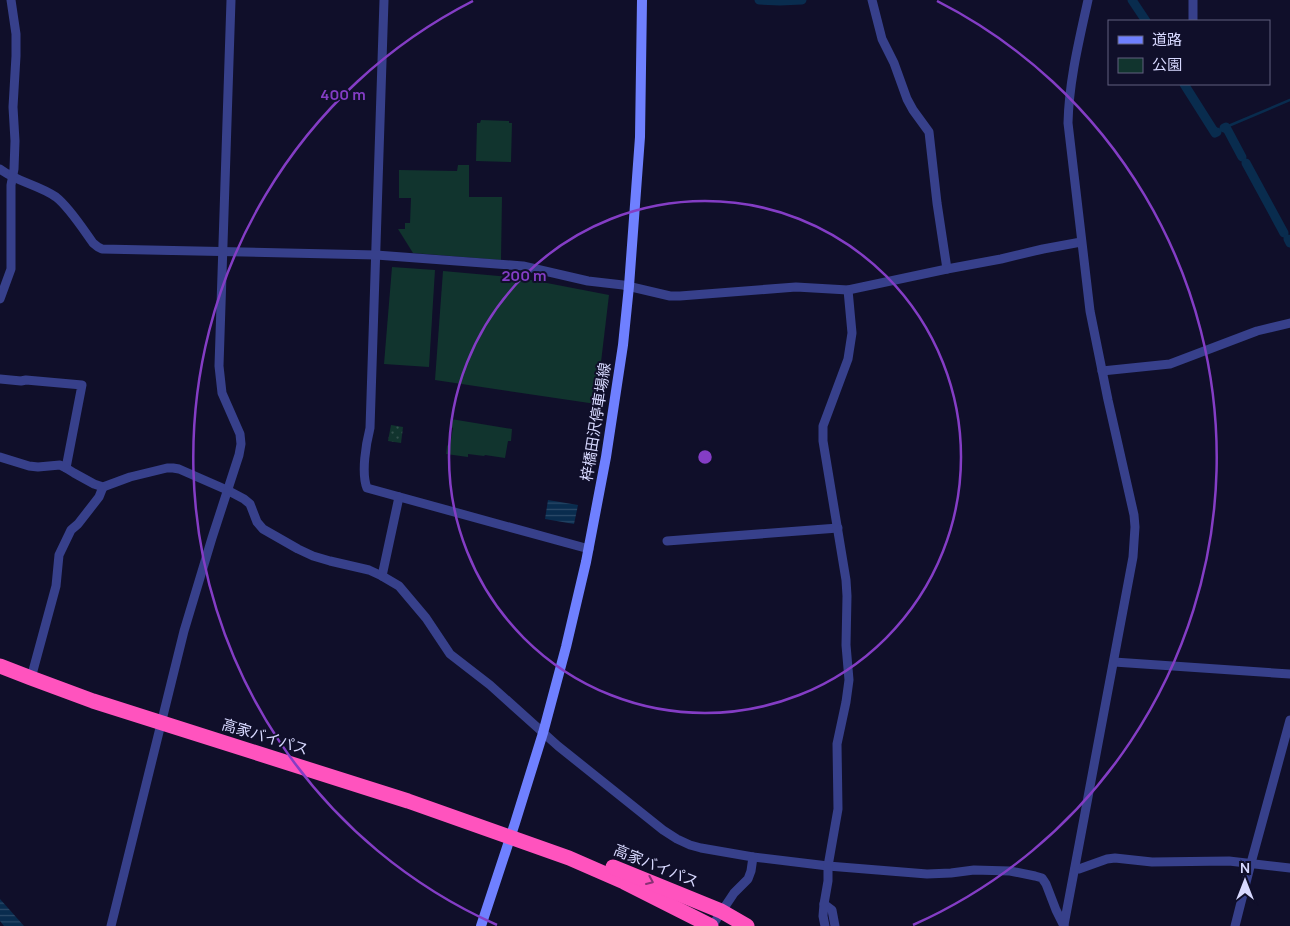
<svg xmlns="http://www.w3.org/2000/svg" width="1290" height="926" viewBox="0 0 1290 926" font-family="Manrope,'Noto Sans JP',sans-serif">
<defs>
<pattern id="grass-dots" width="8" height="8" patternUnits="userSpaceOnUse" patternTransform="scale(1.25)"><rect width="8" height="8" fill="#11342e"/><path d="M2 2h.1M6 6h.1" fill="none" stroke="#33514d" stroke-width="1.8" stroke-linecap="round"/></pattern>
<pattern id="water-rules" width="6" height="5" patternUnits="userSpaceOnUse" patternTransform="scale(1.25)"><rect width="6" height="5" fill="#092c4e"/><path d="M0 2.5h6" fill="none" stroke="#2c4a69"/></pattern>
</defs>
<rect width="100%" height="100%" fill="#100f2a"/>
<!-- grass -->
<path fill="url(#grass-dots)" d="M 391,425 L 403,427 L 401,443 L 388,441 Z"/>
<!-- green -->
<g fill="#11342e">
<path d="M 481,120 L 509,121 L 509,123 L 512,123 L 511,162 L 476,161 L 477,123 L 480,123 Z"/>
<path d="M 458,165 L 469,165 L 469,197 L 502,197 L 501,260 L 413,253 L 398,229 L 405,229 L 405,223 L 410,223 L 411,198 L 399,198 L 399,170 L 457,171 Z"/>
<path d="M 392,267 L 435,270 L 429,367 L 384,364 Z"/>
<path d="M 443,271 L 521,278 L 609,295 L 596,404 L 435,380 Z"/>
<path d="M 451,419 L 512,429 L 511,441 L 508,441 L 505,458 L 485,455 L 484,456 L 468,454 L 468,457 L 446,454 L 447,446 L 448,445 L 450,445 L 453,428 L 450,427 Z"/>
</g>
<!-- water -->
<g fill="url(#water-rules)">
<path d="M 548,500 L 578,505 L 574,524 L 545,519 Z"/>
<path d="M 0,899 L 24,926 L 4,926 L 0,921 Z"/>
</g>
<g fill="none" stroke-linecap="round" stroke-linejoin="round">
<!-- stream -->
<path stroke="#092c4e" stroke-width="2.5" d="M 1226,127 L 1290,100"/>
<!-- canal -->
<g stroke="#092c4e" stroke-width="9">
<path d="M 759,0 L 780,1 L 802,0"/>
<path d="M 1132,0 L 1146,21"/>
<path d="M 1184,84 L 1215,133 L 1217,132"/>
<path d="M 1224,128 L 1226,127 L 1242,157"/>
<path d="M 1246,163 L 1284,233"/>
<path d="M 1288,239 L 1290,243"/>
</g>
<!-- street -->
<g stroke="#37408b" stroke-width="9">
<path d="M 384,0 L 370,428 C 366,444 361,473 367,488 L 589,549"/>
<path d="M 872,0 L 882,39 L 894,63 L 907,99 L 913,110 L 929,132 L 937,203 L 947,269"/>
<path d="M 1193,0 L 1193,21"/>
<path d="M 0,169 C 17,182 39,185 56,197 C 69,207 83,229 93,243 L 98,247 L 102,249 L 376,255 L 523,266 L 588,281 L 623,285 L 670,296 L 680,296 L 796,287 L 848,290 L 947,269 L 1001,259 L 1043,249 L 1081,242"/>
<path d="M 0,299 L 11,269 L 11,185 L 14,169 L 15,141 L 13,107 L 16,56 L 16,34 L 11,0"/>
<path d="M 1102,371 L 1170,364 L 1257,331 L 1290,323"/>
<path d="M 0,379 L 21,381 L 26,380 L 82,385 L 66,468"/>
<path d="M 0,457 L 29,466 L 38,467 L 60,465 L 66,468 L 74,473 L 94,484 L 103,487 L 130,477 L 167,468 L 173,468 L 179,469 L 227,490 L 244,499 L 250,504 L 257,522 L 263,529 L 298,549 L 313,556 L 330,561 L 369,570 L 382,576 L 399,586 L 426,618 L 450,654 L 490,685 L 558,746 L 663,830 L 677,839 L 690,845 L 701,848 L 753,857 L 828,866 L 927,874 L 951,873 L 974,870 L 1010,871 L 1035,876 L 1042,878 L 1046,884 L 1056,910 L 1064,926"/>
<path d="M 667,541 L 838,528"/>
<path d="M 382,576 L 399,497"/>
<path d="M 1114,662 L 1290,674"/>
<path d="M 31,678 L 56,586 L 59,555 L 71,530 L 78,524 L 99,497 L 103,487"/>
<path d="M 1075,869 L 1079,869 L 1107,859 L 1115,858 L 1152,862 L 1229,861 L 1290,868"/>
<path d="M 824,904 L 832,910 L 835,926"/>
<path d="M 1064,925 L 1133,557 L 1135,527 L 1134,515 L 1108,400 L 1090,311 L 1068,123 C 1069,81 1079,41 1088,0"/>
<path d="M 111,926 L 184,631 L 212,538 L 239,455 L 241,444 L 240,434 L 222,393 L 219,366 L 231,0"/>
<path d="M 712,926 L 734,893 L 748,879 L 751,871 L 753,857"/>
<path d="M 825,926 L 823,916 L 824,904 L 828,881 L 828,866 L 838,809 L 837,744 L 846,702 L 849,680 L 846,645 L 847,596 L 846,580 L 823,441 L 823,426 L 848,359 L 852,333 L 848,290"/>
<path d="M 1235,926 L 1251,863 L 1290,720"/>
</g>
<!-- secondary -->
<path stroke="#6f80ff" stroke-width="10" d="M 481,926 L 515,823 L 543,733 L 566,647 L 586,562 L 606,457 L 623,345 L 629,286 L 640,137 L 642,0"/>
<!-- highway -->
<g stroke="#ff53be" stroke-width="15">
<path d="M 0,666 L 31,678 L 93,701 L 408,801 L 569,858 L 624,882 L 711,926"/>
<path d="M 613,867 L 721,911 L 747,926"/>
</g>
</g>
<!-- one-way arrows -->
<defs><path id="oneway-chevron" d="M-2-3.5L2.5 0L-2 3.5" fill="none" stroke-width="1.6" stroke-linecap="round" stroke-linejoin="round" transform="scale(1.25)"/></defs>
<use stroke="#883174" href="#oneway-chevron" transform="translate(650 881) rotate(23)"/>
<!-- distance rings -->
<g fill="none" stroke="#843dc5" stroke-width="2.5">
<circle cx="705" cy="457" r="256"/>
<path d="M497 925A512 512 0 0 1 473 1M937 1A512 512 0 0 1 913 925"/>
</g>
<g text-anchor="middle" stroke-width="4" stroke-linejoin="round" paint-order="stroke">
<!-- street labels -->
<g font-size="15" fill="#d8d9ff" stroke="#100f2a">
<text transform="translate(596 422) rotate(-81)" y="5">梓橋田沢停車場線</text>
<text transform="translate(265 737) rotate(17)" y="5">高家バイパス</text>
<text transform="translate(656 866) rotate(22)" y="5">高家バイパス</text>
</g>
</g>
<circle cx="705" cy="457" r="8" fill="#843dc5" stroke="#100f2a" stroke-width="2.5"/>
<g font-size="15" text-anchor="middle" font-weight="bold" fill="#843dc5" stroke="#100f2a" stroke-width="4" stroke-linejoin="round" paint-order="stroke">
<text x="343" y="100">400 m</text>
<text x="524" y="281">200 m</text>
</g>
<!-- legend -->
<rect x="1108" y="20" width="162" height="65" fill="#100f2a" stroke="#60607f"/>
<rect x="1118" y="36" width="25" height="8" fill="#6f80ff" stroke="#60607f"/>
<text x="1152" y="45" font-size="15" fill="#d8d9ff">道路</text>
<rect x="1118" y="58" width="25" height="15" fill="#11342e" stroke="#60607f"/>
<text x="1152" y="70" font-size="15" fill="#d8d9ff">公園</text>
<!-- north arrow -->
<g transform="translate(1245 881)" stroke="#100f2a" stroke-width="4" paint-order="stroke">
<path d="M0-4L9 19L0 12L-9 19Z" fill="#d8d9ff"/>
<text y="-8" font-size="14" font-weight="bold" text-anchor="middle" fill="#d8d9ff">N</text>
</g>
</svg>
